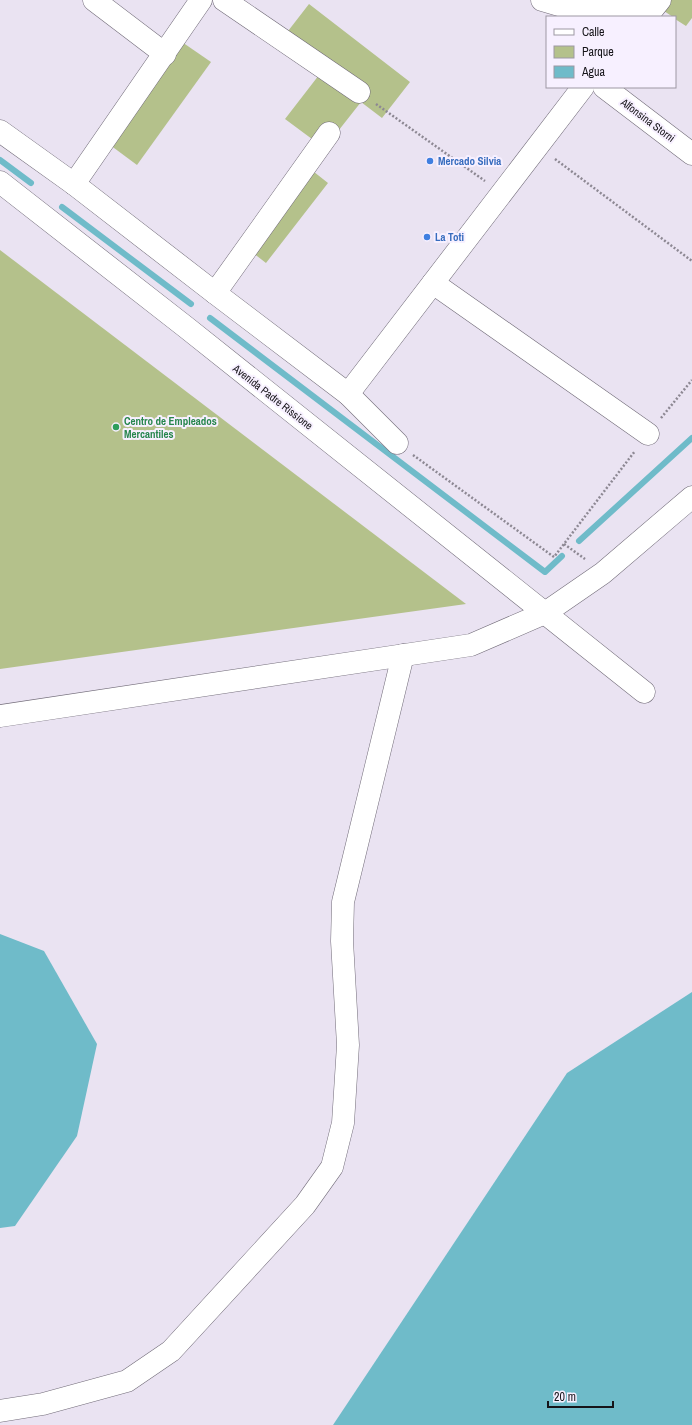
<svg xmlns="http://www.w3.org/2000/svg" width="692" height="1425" viewBox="0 0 692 1425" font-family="'Archivo Narrow',sans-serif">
<rect width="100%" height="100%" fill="#eae3f2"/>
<!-- green -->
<g fill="#b4c18b">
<path d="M 668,0 L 692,0 L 692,18 L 686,26 L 675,19 L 675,17 L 673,17 L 661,9 Z"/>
<path d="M 309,4 L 410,82 L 382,118 L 361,102 L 309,168 L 328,183 L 266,263 L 239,242 L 316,142 L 285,119 L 319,75 L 278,44 Z"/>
<path d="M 179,40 L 211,62 L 137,165 L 106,142 Z"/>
<path d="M 0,250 L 466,604 L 0,669 Z"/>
</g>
<!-- water -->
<g fill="#6fbbc9">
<path d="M 0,934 L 44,951 L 97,1044 L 77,1136 L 15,1226 L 0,1228 Z"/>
<path d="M 692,992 L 692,1425 L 333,1425 L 567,1073 Z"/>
</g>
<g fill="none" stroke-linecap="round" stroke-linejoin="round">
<!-- stream -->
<g stroke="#6fbbc9" stroke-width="6">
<path d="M 0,160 L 31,183"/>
<path d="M 62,207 L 191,304"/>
<path d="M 210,318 L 545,572 L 562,556"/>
<path d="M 579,541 L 692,438"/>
</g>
<defs>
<g id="minor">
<path d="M 94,0 L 165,54"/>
<path d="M 224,0 L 359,92"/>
<path d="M 542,0 L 569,8 L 652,10 L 660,0"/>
<path d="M 604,87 L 692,154"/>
<path d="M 0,131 L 74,184 L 215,293 L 348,394 L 583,87"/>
<path d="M 0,182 L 187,328 L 644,692"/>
<path d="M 74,184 L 201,0"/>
<path d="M 433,283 L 648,434"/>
<path d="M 215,293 L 329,133"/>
<path d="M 348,394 L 397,443"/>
<path d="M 0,716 L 471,645 L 545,613 L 603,573 L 692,497"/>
<path d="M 0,1411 L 43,1404 L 127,1381 L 171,1351 L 305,1205 L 332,1167 L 343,1123 L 348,1045 L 342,941 L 343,902 L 403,655"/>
</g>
</defs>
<!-- minor casing -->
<use href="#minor" stroke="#726c79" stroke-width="23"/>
<!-- path -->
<g stroke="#8d8893" stroke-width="2.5" stroke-dasharray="2 2" stroke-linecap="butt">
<path d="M 376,104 L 485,181"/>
<path d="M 555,159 L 692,261"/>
<path d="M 661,418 L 692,380"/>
<path d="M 413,455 L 554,557 L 635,451"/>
<path d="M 564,544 L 585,559"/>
</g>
<!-- minor -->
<use href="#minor" stroke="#fff" stroke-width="22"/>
</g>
<!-- markers -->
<g fill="#3f7fe0" stroke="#f7f0ff" stroke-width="1.5">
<circle cx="430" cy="161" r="4"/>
<circle cx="427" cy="237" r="4"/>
</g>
<circle fill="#2e9e5b" stroke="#f7f0ff" stroke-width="1.5" cx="116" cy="427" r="4"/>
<g text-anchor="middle" stroke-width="4" stroke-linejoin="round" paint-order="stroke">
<!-- street labels -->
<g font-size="11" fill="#161419" stroke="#f7f0ff">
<text transform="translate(648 120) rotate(37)" y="4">Alfonsina Storni</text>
<text transform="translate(273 397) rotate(38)" y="4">Avenida Padre Rissione</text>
</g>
<!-- shop labels -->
<g font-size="11" font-weight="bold" fill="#366cbe" stroke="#f7f0ff" text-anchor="start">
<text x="438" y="165">Mercado Silvia</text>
<text x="435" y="241">La Toti</text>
</g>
<!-- leisure labels -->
<g font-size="11" font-weight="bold" fill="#27864d" stroke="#f7f0ff" text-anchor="start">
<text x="124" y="425">Centro de Empleados<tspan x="124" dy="13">Mercantiles</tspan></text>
</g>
</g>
<!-- legend -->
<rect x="546" y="16" width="130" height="72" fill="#f7f0ff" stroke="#9d98a3"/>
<rect x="554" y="29" width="20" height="6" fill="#ffffff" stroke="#9d98a3"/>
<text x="582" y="36" font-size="12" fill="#161419">Calle</text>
<rect x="554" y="46" width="20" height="12" fill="#b4c18b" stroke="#9d98a3"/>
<text x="582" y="56" font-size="12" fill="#161419">Parque</text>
<rect x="554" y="66" width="20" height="12" fill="#6fbbc9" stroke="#9d98a3"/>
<text x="582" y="76" font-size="12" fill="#161419">Agua</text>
<!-- scale -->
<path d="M548 1401v6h65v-6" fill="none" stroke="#161419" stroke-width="2"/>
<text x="554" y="1401" font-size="12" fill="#161419" stroke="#f7f0ff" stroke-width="3" paint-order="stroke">20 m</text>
</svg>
